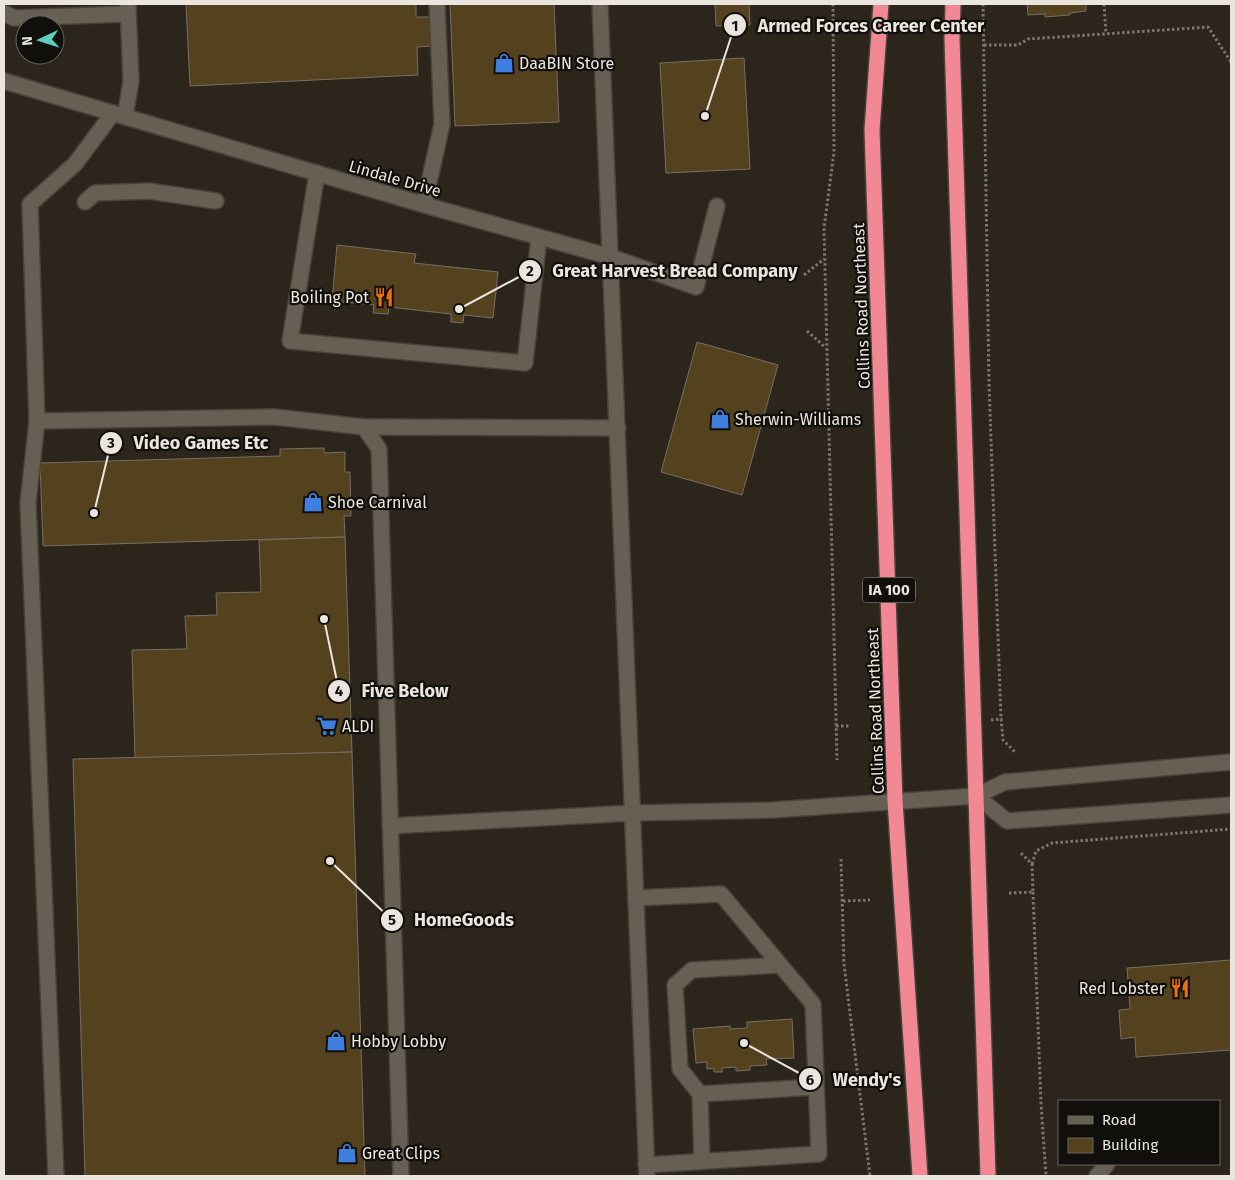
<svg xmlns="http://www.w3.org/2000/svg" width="1235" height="1180" viewBox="0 0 1235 1180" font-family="'Fira Sans',sans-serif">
<rect width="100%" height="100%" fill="#2b251c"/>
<!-- building -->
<g fill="#54421f" stroke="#756f64">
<path d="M 186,4 L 416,4 L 416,17 L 431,17 L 432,46 L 417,47 L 418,75 L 190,86 Z"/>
<path d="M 450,4 L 554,4 L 559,122 L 455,126 Z"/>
<path d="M 715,4 L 749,4 L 750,25 L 716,26 Z"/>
<path d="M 1027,4 L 1086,4 L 1086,11 L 1070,13 L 1070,15 L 1045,17 L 1045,14 L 1028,15 Z"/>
<path d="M 744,58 L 750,169 L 666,173 L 660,63 Z"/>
<path d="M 337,245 L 416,254 L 414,263 L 498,272 L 493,318 L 464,315 L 463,323 L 451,322 L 451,314 L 389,307 L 388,314 L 373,313 L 374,305 L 332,301 Z"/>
<path d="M 697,342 L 778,365 L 742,495 L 661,472 Z"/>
<path d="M 324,448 L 324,453 L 345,452 L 345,472 L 350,472 L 351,516 L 344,516 L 345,537 L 43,546 L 40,463 L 280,456 L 280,449 Z"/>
<path d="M 345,537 L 352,752 L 135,759 L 132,650 L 187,649 L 185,616 L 217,615 L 216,593 L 261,592 L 259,540 Z"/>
<path d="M 352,752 L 365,1176 L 85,1176 L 73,759 Z"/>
<path d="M 1231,960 L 1231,1050 L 1136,1057 L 1135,1037 L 1121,1039 L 1119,1010 L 1130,1009 L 1127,968 Z"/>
<path d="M 792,1019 L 794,1058 L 766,1059 L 767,1065 L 750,1066 L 750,1070 L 736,1071 L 736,1067 L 722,1068 L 722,1072 L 714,1072 L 714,1068 L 707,1069 L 707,1062 L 696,1063 L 693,1029 L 730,1026 L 730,1029 L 747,1028 L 747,1022 Z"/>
</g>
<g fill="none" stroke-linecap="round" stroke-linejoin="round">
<defs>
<g id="minor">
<path d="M 600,4 L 647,1176"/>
<path d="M 4,13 L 14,18 L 128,14"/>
<path d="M 4,81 L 428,206 L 611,257 L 696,287 L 717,206"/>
<path d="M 125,117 L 131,81 L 128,5"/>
<path d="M 317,173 L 290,341 L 525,363 L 539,237"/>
<path d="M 85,202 L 95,193 L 149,191 L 216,201"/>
<path d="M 424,205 L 442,124 L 437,4"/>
<path d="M 37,421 L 275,417 L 364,427 L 379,449 L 401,1176"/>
<path d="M 364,427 L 618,428"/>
<path d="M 976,796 L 1007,821 L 1231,805"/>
<path d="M 390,826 L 633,813 L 772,810 L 976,796 L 1005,782 L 1231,762"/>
<path d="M 636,898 L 721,894 L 813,1004 L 819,1154 L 646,1165"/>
<path d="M 700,1094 L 816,1087"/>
<path d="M 702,1161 L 700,1094 L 680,1069 L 675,985 L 692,970 L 780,965"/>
<path d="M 56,1176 L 28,503 L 37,421 L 30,204 L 75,164 L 113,113"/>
<path d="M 1097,1176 L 1107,1164"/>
</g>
<g id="highway">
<path d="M 881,4 L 872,130 L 895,801 L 920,1176"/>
<path d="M 953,4 L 952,39 L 988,1176"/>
</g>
</defs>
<!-- minor casing -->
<use href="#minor" stroke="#47423a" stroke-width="18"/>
<!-- highway casing -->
<use href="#highway" stroke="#47423a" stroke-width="18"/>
<!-- path -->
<g stroke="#7c766e" stroke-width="3" stroke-dasharray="2.5 2.5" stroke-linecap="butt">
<path d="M 833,4 L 834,152 L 824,228 L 837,760"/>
<path d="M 983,4 L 989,383 L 1001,719"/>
<path d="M 1104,4 L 1106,34"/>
<path d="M 984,45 L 1018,45 L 1028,39 L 1208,27 L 1231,62"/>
<path d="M 804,275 L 824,259"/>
<path d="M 807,331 L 825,347"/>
<path d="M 991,720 L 1001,719 L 1003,740 L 1015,752"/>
<path d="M 836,726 L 850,726"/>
<path d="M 841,859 L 844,964 L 870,1176"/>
<path d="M 1032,864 L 1036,851 L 1052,843 L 1231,829"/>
<path d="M 1033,892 L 1041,1103 L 1046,1176"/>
<path d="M 1009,893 L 1033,892 L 1032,864 L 1020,852"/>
<path d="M 843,901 L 870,900"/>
</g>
<!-- minor -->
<use href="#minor" stroke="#655f54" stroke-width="15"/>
<!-- highway -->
<use href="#highway" stroke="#f18894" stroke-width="15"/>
</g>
<!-- icons -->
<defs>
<symbol id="shop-bare" viewBox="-9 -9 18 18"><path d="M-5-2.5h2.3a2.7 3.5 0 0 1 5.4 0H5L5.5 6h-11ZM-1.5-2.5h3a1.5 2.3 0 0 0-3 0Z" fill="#3f7fe0" stroke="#110f0b" stroke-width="2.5" paint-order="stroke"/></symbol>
<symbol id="restaurant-bare" viewBox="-9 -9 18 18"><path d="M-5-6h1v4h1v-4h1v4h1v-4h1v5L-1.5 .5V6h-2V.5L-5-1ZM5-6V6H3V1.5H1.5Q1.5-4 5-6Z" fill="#e8710a" stroke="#110f0b" stroke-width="2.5" paint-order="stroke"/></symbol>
<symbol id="supermarket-bare" viewBox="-9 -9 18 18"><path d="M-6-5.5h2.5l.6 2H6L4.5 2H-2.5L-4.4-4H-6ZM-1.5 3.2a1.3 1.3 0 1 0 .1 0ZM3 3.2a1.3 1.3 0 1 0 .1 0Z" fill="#3f7fe0" stroke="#110f0b" stroke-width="2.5" paint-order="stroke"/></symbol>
</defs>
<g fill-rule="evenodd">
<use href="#shop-bare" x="490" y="49" width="28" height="28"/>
<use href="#restaurant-bare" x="370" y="283" width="28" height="28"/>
<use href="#shop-bare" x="706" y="405" width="28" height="28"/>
<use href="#shop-bare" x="299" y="488" width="28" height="28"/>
<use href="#supermarket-bare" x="313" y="712" width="28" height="28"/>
<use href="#restaurant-bare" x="1166" y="974" width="28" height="28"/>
<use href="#shop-bare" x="322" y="1027" width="28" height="28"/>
<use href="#shop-bare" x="333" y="1139" width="28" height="28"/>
</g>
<g text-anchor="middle" stroke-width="4.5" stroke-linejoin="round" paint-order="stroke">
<!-- shield labels -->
<rect fill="#110f0b" stroke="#a9a69f" stroke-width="1" x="863" y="577.5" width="52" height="25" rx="4"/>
<g font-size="15" font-weight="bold" fill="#eae6df">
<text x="889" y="595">IA 100</text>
</g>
<!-- poi labels -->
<g font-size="16" fill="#eae6df" stroke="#110f0b" text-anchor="start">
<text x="519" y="69">DaaBIN Store</text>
<text x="369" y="303" text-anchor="end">Boiling Pot</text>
<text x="735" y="425">Sherwin-Williams</text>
<text x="328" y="508">Shoe Carnival</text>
<text x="342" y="732">ALDI</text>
<text x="1165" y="994" text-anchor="end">Red Lobster</text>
<text x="351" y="1047">Hobby Lobby</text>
<text x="362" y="1159">Great Clips</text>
</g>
<!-- street labels -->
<g font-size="16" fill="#eae6df" stroke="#110f0b">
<text transform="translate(395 178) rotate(16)" y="6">Lindale Drive</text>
<text transform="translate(861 306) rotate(-92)" y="6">Collins Road Northeast</text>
<text transform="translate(875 711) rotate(-92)" y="6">Collins Road Northeast</text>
</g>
</g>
<!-- callouts -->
<path fill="none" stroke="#eae6df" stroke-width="2" d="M705 116L735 25M459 309L530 271M94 513L111 443M324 619L339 691M330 861L392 920M744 1043L810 1079"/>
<g fill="#eae6df" stroke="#110f0b" stroke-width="2">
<circle cx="705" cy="116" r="5"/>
<circle cx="459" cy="309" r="5"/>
<circle cx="94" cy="513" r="5"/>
<circle cx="324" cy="619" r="5"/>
<circle cx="330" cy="861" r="5"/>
<circle cx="744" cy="1043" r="5"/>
<circle cx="735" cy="25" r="12"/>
<circle cx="530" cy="271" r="12"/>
<circle cx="111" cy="443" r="12"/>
<circle cx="339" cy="691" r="12"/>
<circle cx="392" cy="920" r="12"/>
<circle cx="810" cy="1079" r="12"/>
</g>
<g font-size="15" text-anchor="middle" font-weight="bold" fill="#111">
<text x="735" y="31">1</text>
<text x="530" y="276">2</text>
<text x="111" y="448">3</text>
<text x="339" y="696">4</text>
<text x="392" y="925">5</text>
<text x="810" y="1085">6</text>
</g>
<g font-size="18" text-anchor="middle" font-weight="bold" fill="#eae6df" stroke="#110f0b" stroke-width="4.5" stroke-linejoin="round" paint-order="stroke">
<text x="871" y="32">Armed Forces Career Center</text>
<text x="675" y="277">Great Harvest Bread Company</text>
<text x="201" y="449">Video Games Etc</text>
<text x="405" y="697">Five Below</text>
<text x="464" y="926">HomeGoods</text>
<text x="867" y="1086">Wendy's</text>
</g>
<!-- border -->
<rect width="1235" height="1180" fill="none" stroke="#eae6df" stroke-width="10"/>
<!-- legend -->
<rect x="1058" y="1100" width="162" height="65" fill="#110f0b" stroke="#686560"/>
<rect x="1068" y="1116" width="25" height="8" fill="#655f54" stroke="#686560"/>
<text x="1102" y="1125" font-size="15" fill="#eae6df">Road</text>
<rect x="1068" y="1138" width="25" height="15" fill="#54421f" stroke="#686560"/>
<text x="1102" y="1150" font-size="15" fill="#eae6df">Building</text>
<!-- north arrow -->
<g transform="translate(40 40) rotate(266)"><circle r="24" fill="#110f0b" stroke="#686560"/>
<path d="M0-4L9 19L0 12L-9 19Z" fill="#5dceb9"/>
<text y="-8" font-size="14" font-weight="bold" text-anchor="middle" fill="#eae6df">N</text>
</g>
</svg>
